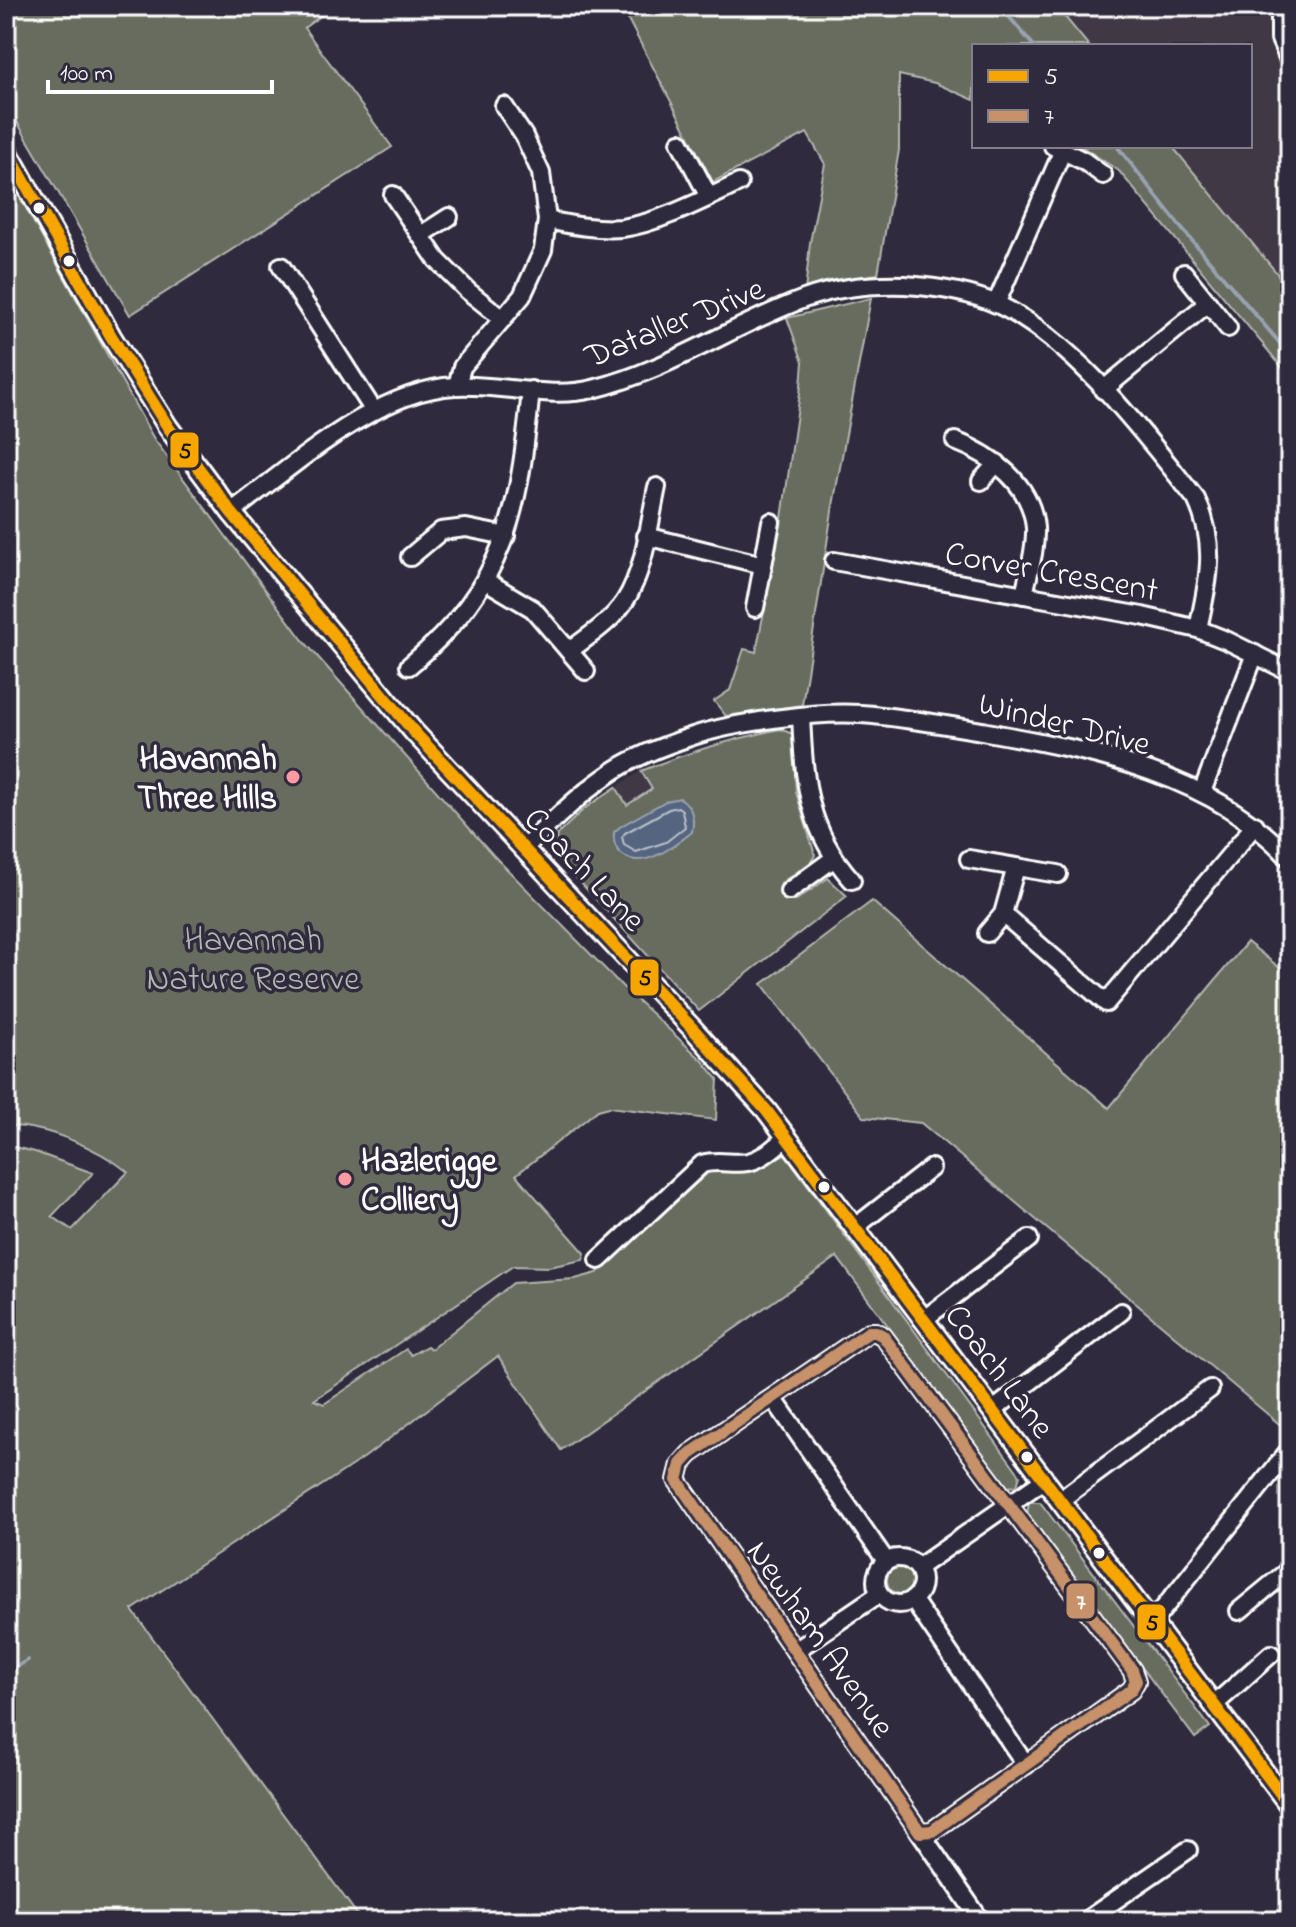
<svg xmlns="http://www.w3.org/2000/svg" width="1296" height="1927" viewBox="0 0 1296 1927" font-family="'Indie Flower',sans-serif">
<rect width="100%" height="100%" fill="#2f2a3d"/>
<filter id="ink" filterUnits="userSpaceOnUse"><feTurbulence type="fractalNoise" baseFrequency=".0125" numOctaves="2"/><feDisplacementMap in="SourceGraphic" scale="16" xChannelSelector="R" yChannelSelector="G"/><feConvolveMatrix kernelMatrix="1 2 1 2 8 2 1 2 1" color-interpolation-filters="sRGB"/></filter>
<g filter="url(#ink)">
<!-- built -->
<g fill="#413745">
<path d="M 1056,6 L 1290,6 L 1290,289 L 1172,146 L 1250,146 L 1250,46 L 1089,46 Z"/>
<path d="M 641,771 L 653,789 L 627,805 L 616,787 Z"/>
</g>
<!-- green -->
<g fill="#676c5f" stroke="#b3b6af" stroke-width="2">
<path d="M 6,6 L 334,6 L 304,28 L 392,147 L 130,315 L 6,103 Z"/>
<path d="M 621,6 L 1056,6 L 1089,46 L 974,46 L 974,100 L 935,83 L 899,75 L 899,150 L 878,274 L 836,280 L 805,292 L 810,243 L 825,164 L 807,133 L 713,182 Z"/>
<path d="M 1081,146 L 1172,146 L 1290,289 L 1290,377 L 1119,171 Z"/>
<path d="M 6,172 L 154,439 L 302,639 L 493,855 L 622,986 L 703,1061 L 718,1079 L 716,1120 L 609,1107 L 598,1110 L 516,1175 L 585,1253 L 583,1260 L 549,1267 L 513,1266 L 314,1400 L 324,1404 L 406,1349 L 411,1355 L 427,1346 L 431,1349 L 513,1283 L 575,1279 L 597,1273 L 712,1169 C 739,1168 760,1167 785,1154 L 1020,1475 L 1017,1486 L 1007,1487 L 837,1257 L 561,1450 L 498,1356 L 365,1457 L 132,1610 L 362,1921 L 6,1921 L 6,1145 L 35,1152 L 93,1173 L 52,1216 L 72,1230 L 128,1172 C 98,1148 45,1125 6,1126 Z"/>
<path d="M 871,298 L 832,511 L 802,705 L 726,716 L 714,701 L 730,690 L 744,649 L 756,652 L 781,525 L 801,386 L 803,362 L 787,318 Z"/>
<path d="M 780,729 L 793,734 L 796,792 L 815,855 L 811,862 L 781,883 L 795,901 L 828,878 L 847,896 L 699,1011 L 554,854 L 557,835 L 584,809 L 616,787 L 627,805 L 652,789 L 641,771 C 687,752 732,739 780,729 Z"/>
<path d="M 872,901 L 1109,1108 L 1247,942 L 1290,976 L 1290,1433 L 921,1123 L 864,1117 L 762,984 Z"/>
<path d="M 1029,1502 L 1040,1502 L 1210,1727 L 1195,1738 L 1027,1514 Z"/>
<circle cx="901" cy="1580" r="14"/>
</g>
<!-- water -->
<path fill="#54657f" stroke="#98a3b2" stroke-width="2" d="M 680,798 C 692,806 695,818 692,832 C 676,845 643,871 623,855 C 615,849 613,842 614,832 L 621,826 L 666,801 Z"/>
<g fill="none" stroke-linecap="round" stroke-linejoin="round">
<!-- shore -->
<path stroke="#bbc1cc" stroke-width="2" d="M 678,807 L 682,810 L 685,827 L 666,842 L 636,852 L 624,845 L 622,837 L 625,833 L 669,809 Z"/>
<!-- stream -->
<g stroke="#98a3b2" stroke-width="4">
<path d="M 1000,6 L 1034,46"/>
<path d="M 1117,146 L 1183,230 L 1290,355"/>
<path d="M 6,1673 L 28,1660"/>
</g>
<defs>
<g id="minor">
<path d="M 1280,6 L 1280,39 L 1290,62"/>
<path d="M 680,142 L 709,197"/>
<path d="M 1053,146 L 1084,161 L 1103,175"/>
<path d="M 393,195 L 437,260 L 468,291 L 503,319"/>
<path d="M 547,220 C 571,225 597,230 622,228 C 659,223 705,199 739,183"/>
<path d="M 421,235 L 449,217"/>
<path d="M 281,266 L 374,411"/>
<path d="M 1184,273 L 1228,328"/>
<path d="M 996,304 L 1063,150"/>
<path d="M 457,386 L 462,367 L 522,296 L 543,250 L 547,220 L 541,173 L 524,136 L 504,106"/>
<path d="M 1103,390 L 1208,303"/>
<path d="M 955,441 C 992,455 1032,484 1035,528 C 1036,550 1028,574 1024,595"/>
<path d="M 981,481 L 997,463"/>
<path d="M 231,512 C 292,467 376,390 455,386 C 500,383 548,400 593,389 C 667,371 733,325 804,299 C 837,287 871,284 905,285 C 937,287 970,292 999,305 C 1075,341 1144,434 1196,499 C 1218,545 1208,582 1198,629"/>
<path d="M 646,536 L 763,565"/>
<path d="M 410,557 L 441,531 L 466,528 L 506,536"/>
<path d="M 834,561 L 1142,616 L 1198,629 L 1228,641 L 1290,672"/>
<path d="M 486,581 L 533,609 L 586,671"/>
<path d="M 755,608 L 771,522"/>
<path d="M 569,651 C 589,636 611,622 625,601 C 645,570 649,524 657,487"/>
<path d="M 409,666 C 507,585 519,510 531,390"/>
<path d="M 801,716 C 804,781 807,830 852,880"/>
<path d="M 1202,792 L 1255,654"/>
<path d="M 523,849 C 549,825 576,797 605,777 C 630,758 663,746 693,736 C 735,722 817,711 861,714 C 903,717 946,725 987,732 C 1093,751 1215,775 1290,859"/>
<path d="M 969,859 L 1058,874"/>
<path d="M 789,891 L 833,859"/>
<path d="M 1003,914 L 1106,1003 L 1255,825"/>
<path d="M 987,933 L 1003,914 L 1016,867"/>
<path d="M 854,1228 L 931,1168"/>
<path d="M 599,1260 L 702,1164 C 719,1159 732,1165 748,1162 C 763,1159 776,1146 787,1137"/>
<path d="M 923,1320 L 1029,1239"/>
<path d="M 869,1332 L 876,1332 L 883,1336 L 1132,1670 L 1136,1681 L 1131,1690 L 932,1831 L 920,1832 L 677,1480 L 681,1464 L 690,1454 Z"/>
<path d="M 773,1398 L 886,1561"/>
<path d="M 992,1411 L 1121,1312"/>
<path d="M 1059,1501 L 1210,1389"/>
<circle cx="899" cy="1581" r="23"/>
<path d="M 919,1567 L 1044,1480"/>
<path d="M 913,1600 L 1026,1765"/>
<path d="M 1239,1611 L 1290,1569"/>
<path d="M 1152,1623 L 1286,1454"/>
<path d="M 795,1651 L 879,1594"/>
<path d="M 1214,1705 L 1271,1654"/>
<path d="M 920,1832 L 981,1921"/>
<path d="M 1085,1921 L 1188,1850"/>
</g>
<path id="tertiary" d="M 6,149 L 111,336 L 168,427 L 231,512 L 414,732 L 693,1029 L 766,1110 L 1290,1806"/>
</defs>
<!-- minor casing -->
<use href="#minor" stroke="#fff" stroke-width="22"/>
<!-- tertiary casing -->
<use href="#tertiary" stroke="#fff" stroke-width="24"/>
<!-- minor -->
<use href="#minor" stroke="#2f2a3d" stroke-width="16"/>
<!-- tertiary -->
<use href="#tertiary" stroke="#2f2a3d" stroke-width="18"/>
<defs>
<path id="bus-1" d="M 6,149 L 111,336 L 168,427 L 231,512 L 414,732 L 693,1029 L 766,1110 L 1290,1806"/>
<path id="bus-2" d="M 869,1332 L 876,1332 L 883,1336 L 1132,1670 L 1136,1681 L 1131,1690 L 932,1831 L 920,1832 L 677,1480 L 681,1464 L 690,1454 Z"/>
</defs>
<!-- bus-1 casing -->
<use href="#bus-1" stroke="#2f2a3d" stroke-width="18"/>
<!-- bus-2 casing -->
<use href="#bus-2" stroke="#2f2a3d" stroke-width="18"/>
<!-- bus-1 -->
<use href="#bus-1" stroke="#f7a600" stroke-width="12"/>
<!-- bus-2 -->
<use href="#bus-2" stroke="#c7916a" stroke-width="12"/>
</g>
</g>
<!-- markers -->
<g fill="#fff" stroke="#2f2a3d" stroke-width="3">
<circle cx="39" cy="208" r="7"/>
<circle cx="69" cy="261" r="7"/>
<circle cx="824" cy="1187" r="7"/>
<circle cx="1027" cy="1457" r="7"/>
<circle cx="1099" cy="1553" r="7"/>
</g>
<g fill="#ff9aa2" stroke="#2f2a3d" stroke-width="3">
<circle cx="293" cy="777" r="8"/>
<circle cx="345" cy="1179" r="8"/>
</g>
<g text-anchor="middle" stroke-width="7" stroke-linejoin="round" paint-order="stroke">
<!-- street labels -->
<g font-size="34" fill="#fff" stroke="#2f2a3d">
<text transform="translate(674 321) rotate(-22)" y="12">Dataller Drive</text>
<text transform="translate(1052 570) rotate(10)" y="12">Corver Crescent</text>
<text transform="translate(1065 722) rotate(14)" y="12">Winder Drive</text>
<text transform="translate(586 868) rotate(46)" y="12">Coach Lane</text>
<text transform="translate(1001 1370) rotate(53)" y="12">Coach Lane</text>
<text transform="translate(822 1638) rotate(55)" y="12">Newham Avenue</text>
</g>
<!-- poi labels -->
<g font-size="34" font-weight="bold" fill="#fff" stroke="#2f2a3d" text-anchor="end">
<text x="277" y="769">Havannah<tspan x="277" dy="39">Three Hills</tspan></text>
<text x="361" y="1171" text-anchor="start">Hazlerigge<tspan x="361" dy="39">Colliery</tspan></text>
</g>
<!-- park labels -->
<g font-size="34" fill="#b3b6af" stroke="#2f2a3d">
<text x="253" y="950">Havannah<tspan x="253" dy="39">Nature Reserve</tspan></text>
</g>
</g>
<g stroke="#2f2a3d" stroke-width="3">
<rect x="169" y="431" width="31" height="38" rx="8" fill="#f7a600"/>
<rect x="629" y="958" width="31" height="39" rx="8" fill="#f7a600"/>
<rect x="1065" y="1582" width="31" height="38" rx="8" fill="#c7916a"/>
<rect x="1136" y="1603" width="31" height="38" rx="8" fill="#f7a600"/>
</g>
<g font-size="22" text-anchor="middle" font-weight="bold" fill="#fff">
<text x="1081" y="1609">7</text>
</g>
<g font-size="22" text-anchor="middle" font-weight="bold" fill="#111">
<text x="185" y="458">5</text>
<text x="645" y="985">5</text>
<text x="1152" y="1630">5</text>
</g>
<!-- margin -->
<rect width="1296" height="1927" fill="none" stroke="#2f2a3d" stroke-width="32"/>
<rect x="16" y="16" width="1264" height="1895" fill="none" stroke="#fff" stroke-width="3" filter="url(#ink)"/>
<!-- legend -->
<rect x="972" y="44" width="280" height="104" fill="#2f2a3d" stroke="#827f8b" stroke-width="2"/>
<rect x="988" y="70" width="40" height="12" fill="#f7a600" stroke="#827f8b" stroke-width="2"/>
<text x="1044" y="84" font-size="24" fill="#ffffff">5</text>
<rect x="988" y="110" width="40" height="12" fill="#c7916a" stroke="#827f8b" stroke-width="2"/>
<text x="1044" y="124" font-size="24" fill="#ffffff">7</text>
<!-- scale -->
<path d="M48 80v12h224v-12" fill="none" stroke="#ffffff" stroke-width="4"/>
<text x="60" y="80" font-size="24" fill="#ffffff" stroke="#2f2a3d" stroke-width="6" paint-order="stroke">100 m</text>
</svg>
